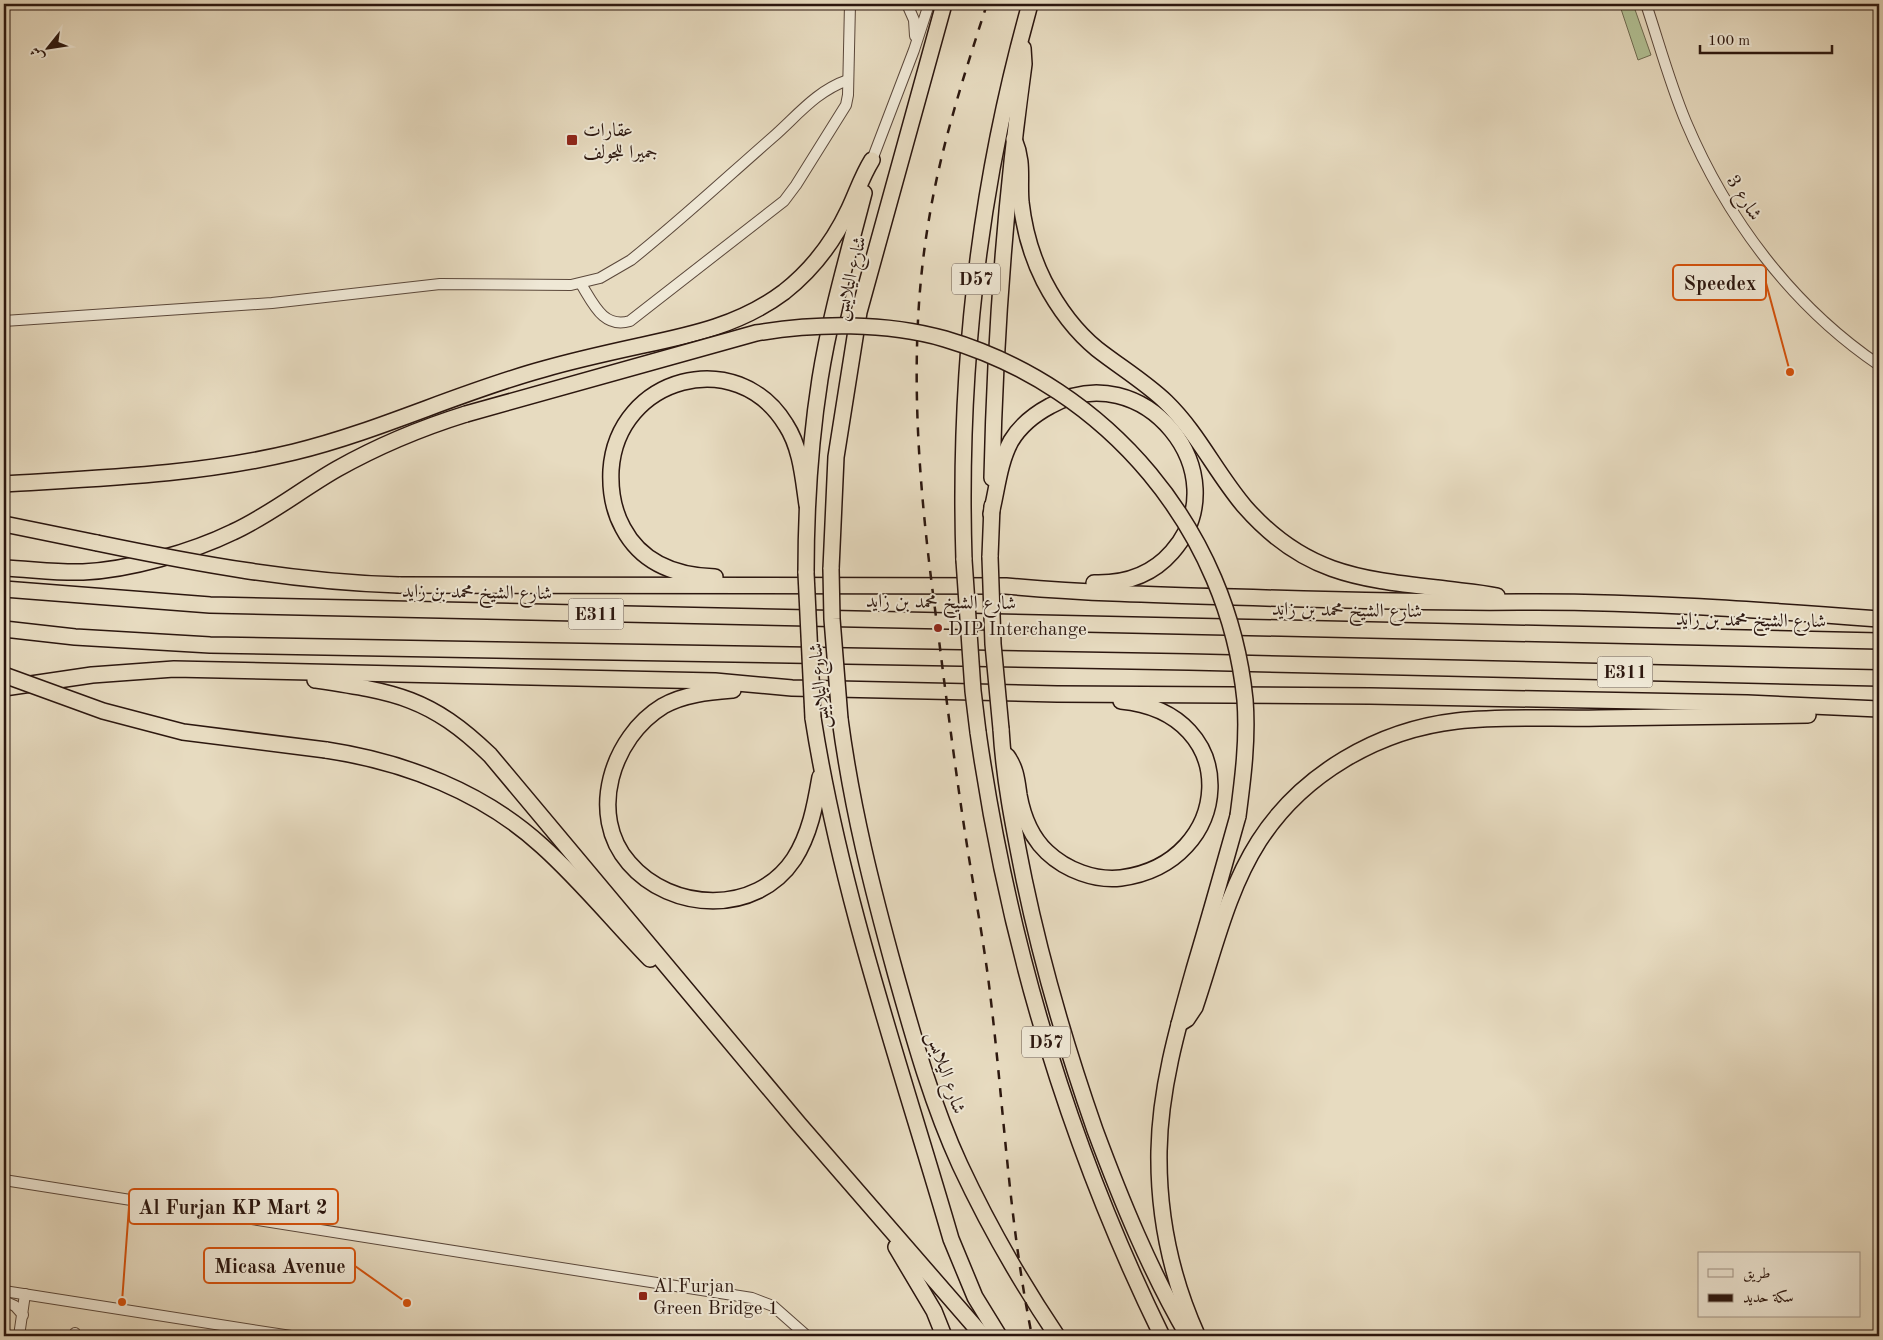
<svg xmlns="http://www.w3.org/2000/svg" width="1883" height="1340" viewBox="0 0 1883 1340" font-family="'Old Standard TT',Amiri,serif">
<rect width="100%" height="100%" fill="#e7dbc0"/>
<filter id="stains"><feTurbulence type="fractalNoise" baseFrequency=".004" numOctaves="4"/><feColorMatrix values="0 0 0 0 .2 0 0 0 0 .09 0 0 0 0 .02 0 0 0 .5 -.17"/></filter>
<radialGradient id="worn" r=".72"><stop offset=".6" stop-color="#630" stop-opacity="0"/><stop offset="1" stop-color="#630" stop-opacity=".3"/></radialGradient>
<!-- green -->
<path fill="#b2c195" stroke="#6f6c52" d="M 1633,4 L 1651,55 L 1638,60 L 1621,9 Z"/>
<g fill="none" stroke-linecap="round" stroke-linejoin="round">
<defs>
<g id="minor">
<path d="M 907,4 L 914,20 L 915,36"/>
<path d="M 1646,4 C 1659,43 1670,84 1686,122 C 1727,219 1792,306 1879,365"/>
<path d="M 872,160 L 914,50 L 929,4"/>
<path d="M 581,284 C 593,303 603,329 630,321 L 784,201 L 796,185 L 846,105 L 848,95 L 850,4"/>
<path d="M 4,321 L 272,303 L 440,284 L 571,285 L 600,278 L 631,260 C 680,221 726,178 773,137 C 797,116 816,91 848,80"/>
<path d="M 4,1180 L 752,1298 L 773,1306 L 807,1336"/>
<path d="M 4,1291 L 291,1336"/>
<path d="M 4,1301 L 15,1306 L 23,1315"/>
<path d="M 19,1336 L 25,1294"/>
<path d="M 75,1336 L 75,1333"/>
</g>
<g id="highway">
<path d="M 1014,139 C 1024,163 1019,178 1021,202 C 1024,229 1032,257 1044,281 C 1057,306 1075,331 1097,349 C 1120,367 1145,382 1166,402 C 1198,433 1216,473 1245,507 C 1302,572 1356,579 1437,588 C 1457,591 1477,592 1497,596"/>
<path d="M 992,478 C 995,339 1005,201 1024,64 L 1023,48"/>
<path d="M 4,484 C 101,478 199,475 294,452 C 380,431 459,392 544,369 C 575,360 607,353 639,346 C 691,335 740,325 784,292 C 812,270 834,241 849,209 C 857,192 862,176 872,160"/>
<path d="M 991,514 C 997,490 999,463 1011,441 C 1020,426 1035,414 1050,406 C 1142,353 1241,474 1172,552 C 1152,575 1125,584 1094,583"/>
<path d="M 4,524 L 97,543"/>
<path d="M 990,557 L 992,506"/>
<path d="M 964,560 C 958,373 979,185 1030,4"/>
<path d="M 4,568 C 30,569 57,573 83,572 C 129,570 192,552 233,532 C 270,515 302,489 337,469 C 378,446 421,428 466,414"/>
<path d="M 831,569 L 836,457 L 859,312 L 944,4"/>
<path d="M 806,573 C 806,508 810,443 820,379 C 830,316 848,255 864,193"/>
<path d="M 715,577 C 677,576 642,564 623,528 C 613,510 610,491 611,470 C 617,377 737,344 786,425 C 801,448 803,478 807,505"/>
<path d="M 399,585 L 1006,586 C 1082,593 1158,595 1234,597 C 1329,600 1424,603 1519,602 C 1639,601 1760,610 1879,619"/>
<path d="M 4,589 L 210,605 L 1879,641"/>
<path d="M 4,629 L 75,637 L 210,645 L 1189,662 L 1879,678"/>
<path d="M 315,680 C 395,692 430,697 490,755 L 799,1124 L 983,1336"/>
<path d="M 4,688 L 92,675 L 174,669 L 715,681 L 792,688 L 1057,694 L 1370,696 L 1747,703 L 1879,709"/>
<path d="M 733,690 C 709,692 684,694 663,706 C 612,737 587,815 629,863 C 671,912 756,916 794,859 C 810,834 815,806 820,777"/>
<path d="M 813,718 C 841,896 901,1067 951,1239 L 975,1297 L 999,1336"/>
<path d="M 840,719 C 852,809 872,888 896,975 C 914,1039 932,1104 960,1165 C 988,1225 1020,1281 1057,1336"/>
<path d="M 1001,729 C 1004,780 1014,829 1024,879 C 1042,965 1066,1047 1095,1130 C 1121,1200 1150,1271 1188,1336"/>
<path d="M 978,732 C 1008,942 1069,1146 1162,1336"/>
<path d="M 326,750 C 405,762 483,792 542,846 C 581,881 614,922 650,959"/>
<path d="M 1007,756 C 1016,768 1017,781 1019,795 C 1023,817 1031,837 1047,852 C 1066,870 1095,881 1121,878 C 1234,863 1245,713 1121,701"/>
<path d="M 1179,1024 L 1187,1019 L 1195,1007 C 1214,951 1227,891 1259,841 C 1302,774 1378,730 1457,721 C 1504,716 1552,719 1600,718 C 1669,717 1739,716 1808,715"/>
<path d="M 896,1247 L 934,1311 L 944,1336"/>
<path d="M 1197,1335 C 1171,1277 1158,1214 1159,1151 C 1160,1088 1178,1026 1195,966 C 1210,916 1224,866 1238,816"/>
</g>
</defs>
<!-- minor casing -->
<use href="#minor" stroke="#5b483b" stroke-width="12"/>
<!-- highway casing -->
<use href="#highway" stroke="#2c170f" stroke-width="18"/>
<!-- minor -->
<use href="#minor" stroke="#efe8d6" stroke-width="10"/>
<!-- highway -->
<use href="#highway" stroke="#e7dbc0" stroke-width="15"/>
<!-- rail -->
<path stroke="#2c170f" stroke-width="2.5" stroke-dasharray="9 9" stroke-linecap="butt" d="M 987,4 C 964,75 941,146 929,219 C 906,352 919,492 937,624 C 946,696 955,768 966,839 C 974,891 984,942 990,993 C 1004,1108 1009,1223 1032,1336"/>
<defs>
<g id="highway-bridge">
<path d="M 466,414 L 756,333 C 816,323 886,322 945,339 C 1108,387 1228,530 1245,700 C 1248,739 1243,778 1238,816"/>
<path d="M 97,543 C 198,564 296,582 399,585"/>
<path d="M 990,557 L 993,644 L 1001,729"/>
<path d="M 964,560 L 973,691 L 978,732"/>
<path d="M 831,569 L 832,619 L 840,719"/>
<path d="M 806,573 L 813,718"/>
<path d="M 4,675 L 103,711 L 183,732 L 326,750"/>
</g>
</defs>
<!-- highway-bridge casing -->
<use href="#highway-bridge" stroke="#2c170f" stroke-width="18" stroke-linecap="butt"/>
<!-- highway-bridge -->
<use href="#highway-bridge" stroke="#e7dbc0" stroke-width="15"/>
</g>
<!-- markers -->
<g fill="#8f2418" stroke="#efe8d6" stroke-width="2">
<rect x="566" y="134" width="12" height="12" rx="2.5"/>
<circle cx="938" cy="628" r="5"/>
<rect x="638" y="1291" width="10" height="10" rx="2.5"/>
</g>
<g text-anchor="middle" stroke-width="4" stroke-linejoin="round" paint-order="stroke">
<!-- shield labels -->
<g fill="#efe8d6" stroke="#66564b" stroke-width="1">
<rect x="952" y="263.5" width="48" height="31" rx="4"/>
<rect x="568.5" y="598.5" width="55" height="31" rx="4"/>
<rect x="1597.5" y="656.5" width="55" height="31" rx="4"/>
<rect x="1022" y="1026.5" width="48" height="31" rx="4"/>
</g>
<g font-size="18" font-weight="bold" fill="#2c170f">
<text x="976" y="285">D57</text>
<text x="596" y="620">E311</text>
<text x="1625" y="678">E311</text>
<text x="1046" y="1048">D57</text>
</g>
<!-- poi labels -->
<g font-size="19" fill="#2c170f" stroke="#efe8d6" text-anchor="start">
<text x="583" y="136">عقارات<tspan x="583" dy="22">جميرا للجولف</tspan></text>
<text x="948" y="635">DIP Interchange</text>
<text x="653" y="1292">Al Furjan<tspan x="653" dy="22">Green Bridge 1</tspan></text>
</g>
<!-- street labels -->
<g font-size="19" fill="#2c170f" stroke="#efe8d6">
<text transform="translate(1745 197) rotate(58)" y="7">شارع 3</text>
<text transform="translate(849 278) rotate(-76)" y="7">شارع اليلايس</text>
<text transform="translate(477 591) rotate(1)" y="7">شارع الشيخ محمد بن زايد</text>
<text transform="translate(941 601) rotate(1)" y="7">شارع الشيخ محمد بن زايد</text>
<text transform="translate(1347 609) rotate(1)" y="7">شارع الشيخ محمد بن زايد</text>
<text transform="translate(1751 619) rotate(1)" y="7">شارع الشيخ محمد بن زايد</text>
<text transform="translate(818 686) rotate(-95)" y="7">شارع اليلايس</text>
<text transform="translate(947 1072) rotate(71)" y="7">شارع اليلايس</text>
</g>
</g>
<!-- callouts -->
<path fill="none" stroke="#d5520c" stroke-width="2" d="M1790 372L1766 283M122 1302L129 1207M407 1303L355 1266"/>
<g fill="#d5520c" stroke="#efe8d6" stroke-width="2">
<circle cx="1790" cy="372" r="5"/>
<circle cx="122" cy="1302" r="5"/>
<circle cx="407" cy="1303" r="5"/>
</g>
<g fill="#efe8d6" stroke="#d5520c" stroke-width="2">
<rect x="1673" y="265" width="93" height="35" rx="5"/>
<rect x="129" y="1189" width="209" height="35" rx="5"/>
<rect x="204" y="1248" width="151" height="35" rx="5"/>
</g>
<g font-size="20" text-anchor="middle" font-weight="bold" fill="#2c170f">
<text x="1720" y="290">Speedex</text>
<text x="233" y="1214">Al Furjan KP Mart 2</text>
<text x="280" y="1273">Micasa Avenue</text>
</g>
<!-- margin -->
<rect width="1883" height="1340" fill="none" stroke="#e7dbc0" stroke-width="20"/>
<rect x="5" y="5" width="1873" height="1330" fill="none" stroke="#2c170f" stroke-width="2.5"/>
<rect x="10" y="10" width="1863" height="1320" fill="none" stroke="#2c170f"/>
<!-- legend -->
<rect x="1698" y="1252" width="162" height="65" fill="#efe8d6" stroke="#a19486"/>
<rect x="1708" y="1269" width="25" height="8" fill="#efe8d6" stroke="#a19486"/>
<text x="1743" y="1278" font-size="15" fill="#2c170f">طريق</text>
<rect x="1708" y="1294" width="25" height="8" fill="#2c170f" stroke="#a19486"/>
<text x="1743" y="1302" font-size="15" fill="#2c170f">سكة حديد</text>
<!-- north arrow -->
<g transform="translate(48 48) rotate(240)" stroke="#efe8d6" stroke-width="4" paint-order="stroke">
<path d="M0-4L9 19L0 12L-9 19Z" fill="#2c170f"/>
<text y="-8" font-size="14" font-weight="bold" text-anchor="middle" fill="#2c170f">ش</text>
</g>
<!-- scale -->
<path d="M1700 45v8h132v-8" fill="none" stroke="#2c170f" stroke-width="2.5"/>
<text x="1708" y="45" font-size="15" fill="#2c170f" stroke="#efe8d6" stroke-width="4" paint-order="stroke">100 m</text>
<rect width="100%" height="100%" filter="url(#stains)"/>
<rect width="100%" height="100%" fill="url(#worn)"/>
</svg>
